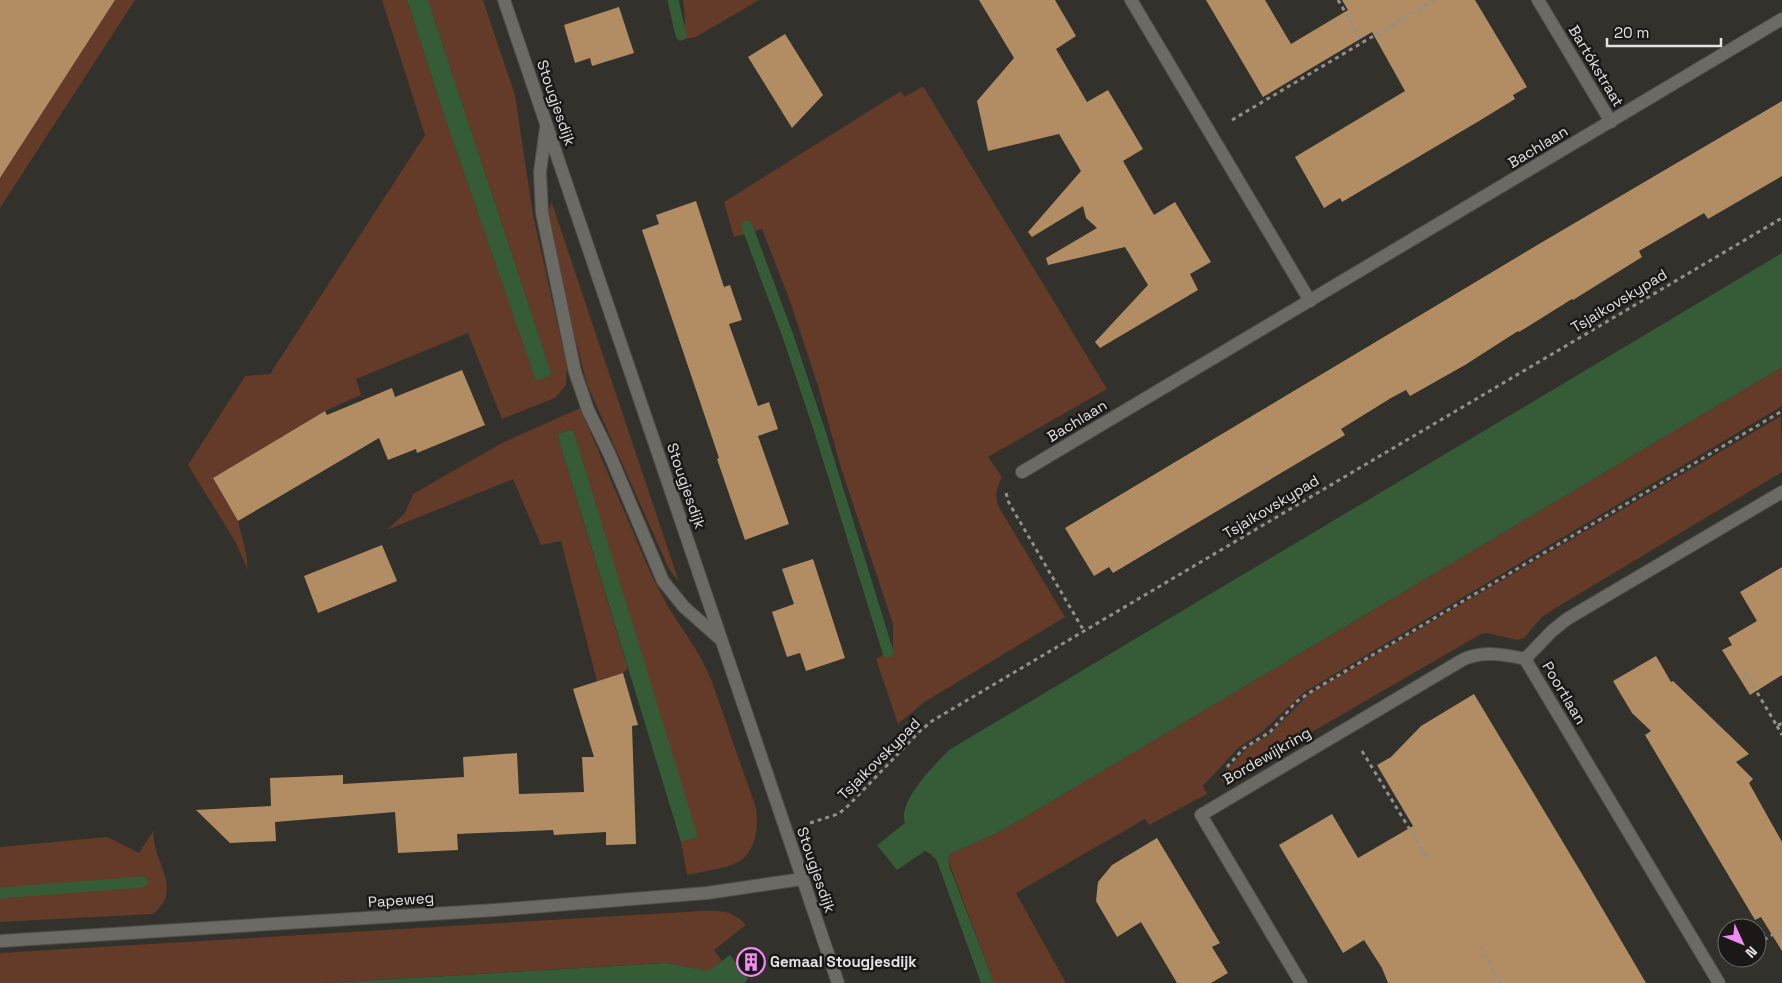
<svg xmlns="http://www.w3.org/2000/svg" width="1782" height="983" viewBox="0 0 1782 983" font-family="'Space Grotesk',sans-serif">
<rect width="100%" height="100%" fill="#32312c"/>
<!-- green -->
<g fill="#643a28">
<path d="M 115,0 L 135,0 L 0,208 L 0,178 Z"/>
<path d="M 382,0 L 407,0 L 444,115 L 536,380 L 552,375 L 428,0 L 483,0 L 515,95 L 533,215 L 567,366 L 566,385 L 555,398 L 502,419 L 468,333 L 356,379 L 361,395 L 325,411 L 213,478 L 238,521 L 246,553 L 248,570 L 236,543 L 188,465 L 245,376 L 270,374 L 425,135 Z"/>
<path d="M 683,0 L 759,0 L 696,37 L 684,39 L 685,18 Z"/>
<path d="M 923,86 L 1107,389 L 988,457 L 1002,477 C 996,489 994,497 1000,509 L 1065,617 L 923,703 L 898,724 L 876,659 L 893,649 L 893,624 L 841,468 L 818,386 L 790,301 L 762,229 L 734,237 L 724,202 L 901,91 L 904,97 Z"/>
<path d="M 552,203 L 679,582 L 669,569 L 587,384 L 573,330 L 548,210 Z"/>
<path d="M 1782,367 L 1782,406 L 1303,693 L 1262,732 L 1238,748 L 1203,786 L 1207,794 L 1149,825 L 1145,819 L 1016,893 L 1066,983 L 994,983 L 951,868 L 948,858 L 951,853 L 991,836 L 1017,822 Z"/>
<path d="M 580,408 L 651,574 L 667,605 L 700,656 L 711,679 L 756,808 C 759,826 756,850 740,861 C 730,868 700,872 687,875 L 681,842 L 697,837 L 573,429 L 557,434 L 628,669 L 623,673 L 597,681 L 561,541 L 541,545 L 513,479 L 387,530 L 405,513 L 413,494 L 502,443 Z"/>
<path d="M 1781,416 L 1782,472 L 1554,609 L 1542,617 L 1524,638 L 1517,640 L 1487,633 L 1481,634 L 1224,783 L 1219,778 L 1250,745 L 1268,736 L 1309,694 Z"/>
<path d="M 154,830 C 150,861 186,888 153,914 L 0,922 L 0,847 L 107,837 L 139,853 Z"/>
<path d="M 701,911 C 722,911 731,909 746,925 L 714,950 L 722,961 L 709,972 L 666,963 L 325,983 L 0,983 L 0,953 Z"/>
</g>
<!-- water -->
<g fill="#355b37">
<path d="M 407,0 L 428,0 L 552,375 L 536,381 L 444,115 Z"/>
<path d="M 1782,253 L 1782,367 L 1017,822 L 991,836 L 951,853 L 948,858 L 950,868 L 994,983 L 981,983 L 937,861 L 931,854 L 925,851 L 897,870 L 877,845 L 905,823 C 897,802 934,765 949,750 Z"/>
<path d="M 573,429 L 698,837 L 681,842 L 557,434 Z"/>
<path d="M 730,955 L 748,979 L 744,983 L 325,983 L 666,963 L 708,971 Z"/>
</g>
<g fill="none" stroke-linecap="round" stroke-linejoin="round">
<!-- stream -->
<g stroke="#355b37" stroke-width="11">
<path d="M 673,0 L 681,35"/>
<path d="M 747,226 L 788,336 L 820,432 L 888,652"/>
<path d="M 0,893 L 142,882"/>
</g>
</g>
<!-- building -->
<g fill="#b28d64">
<path d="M 0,0 L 115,0 L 0,178 Z"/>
<path d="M 979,0 L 1055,0 L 1076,36 L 1056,49 L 1087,102 L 1108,90 L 1143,149 L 1123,161 L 1154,215 L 1175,202 L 1211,262 L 1190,274 L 1198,290 L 1100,348 L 1095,342 L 1148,285 L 1125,247 L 1048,265 L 1046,258 L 1097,228 L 1086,218 L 1083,206 L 1032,237 L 1028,232 L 1081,171 L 1059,134 L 988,151 L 977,101 L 1014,58 Z"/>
<path d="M 1206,0 L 1265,0 L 1291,44 L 1348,10 L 1342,0 L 1475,0 L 1527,87 L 1513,95 L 1515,99 L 1479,121 L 1342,202 L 1340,198 L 1324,208 L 1295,157 L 1405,91 L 1372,32 L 1263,97 Z"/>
<path d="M 619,7 L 634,53 L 592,66 L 590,58 L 575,63 L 564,25 Z"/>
<path d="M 785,34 L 823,95 L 792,128 L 748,57 Z"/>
<path d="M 1782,101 L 1782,176 L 1708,219 L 1704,213 L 1639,251 L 1642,257 L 1573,300 L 1572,299 L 1519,332 L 1518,331 L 1465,365 L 1410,396 L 1406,390 L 1391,398 L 1341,429 L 1345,435 L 1113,573 L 1109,567 L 1094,576 L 1065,528 L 1539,244 Z"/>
<path d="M 696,201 L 724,287 L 730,285 L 742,320 L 729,324 L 758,406 L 769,402 L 778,429 L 758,436 L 789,524 L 745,540 L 717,459 L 719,458 L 642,230 L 659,224 L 656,215 Z"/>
<path d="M 462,370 L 485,425 L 417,453 L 416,449 L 388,460 L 379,438 L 238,521 L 213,478 L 325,411 L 327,415 L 392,388 L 395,397 Z"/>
<path d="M 382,545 L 397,581 L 318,613 L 304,576 Z"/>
<path d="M 813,559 L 845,658 L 806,671 L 800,653 L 787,657 L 772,612 L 794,604 L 782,569 Z"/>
<path d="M 1782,567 L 1782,675 L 1750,695 L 1722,650 L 1732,645 L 1728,638 L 1757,621 L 1740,592 Z"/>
<path d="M 1656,656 L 1671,682 L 1673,681 L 1749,754 L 1736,762 L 1753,779 L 1749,783 L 1782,842 L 1782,951 L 1761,917 L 1755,920 L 1645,735 L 1651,731 L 1632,713 L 1613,681 Z"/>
<path d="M 623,673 L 638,725 L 632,726 L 636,844 L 606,845 L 606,832 L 554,835 L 553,830 L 457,834 L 458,850 L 398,853 L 395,812 L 275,822 L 276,841 L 230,843 L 196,810 L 271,806 L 270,778 L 343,775 L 343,784 L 464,777 L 463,757 L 517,753 L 519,794 L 584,792 L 582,757 L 594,757 L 573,689 Z"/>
<path d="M 1474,694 L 1585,879 L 1646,983 L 1388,983 L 1382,968 L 1364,940 L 1343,953 L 1279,845 L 1332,814 L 1358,858 L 1413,826 L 1377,765 L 1391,757 L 1421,726 Z"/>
<path d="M 1157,838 L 1220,943 L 1212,947 L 1228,973 L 1211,983 L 1177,983 L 1141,922 L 1117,937 L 1096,901 L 1098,882 L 1112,865 Z"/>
</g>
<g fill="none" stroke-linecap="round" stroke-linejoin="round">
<defs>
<g id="minor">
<path d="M 504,0 L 838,983"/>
<path d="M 1131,0 L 1310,301"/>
<path d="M 1538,0 L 1611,122"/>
<path d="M 546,128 L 540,172 L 542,213 L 575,372 L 588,410 L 609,453 L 663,581 L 684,607 L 719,638"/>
<path d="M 1022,472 L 1782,19"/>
<path d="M 0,941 L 495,910 L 707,893 L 802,879"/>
<path d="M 1301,983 L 1201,815 L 1464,659 C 1484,651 1504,654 1525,659"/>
<path d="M 1719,983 L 1525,659 L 1552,631 L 1567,619 L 1782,492"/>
</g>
</defs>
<!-- minor casing -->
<use href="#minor" stroke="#4f4e4a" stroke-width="14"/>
<!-- path -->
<g stroke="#91908c" stroke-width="3" stroke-dasharray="4 4" stroke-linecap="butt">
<path d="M 1338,0 L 1363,42"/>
<path d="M 1232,120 L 1434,0"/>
<path d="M 1006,493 L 1009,503 L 1084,631"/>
<path d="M 1745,672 L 1777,726 L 1782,723"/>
<path d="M 1777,726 L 1782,735"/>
<path d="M 1362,751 L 1429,861"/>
<path d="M 1227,767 L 1244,748 L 1270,732 L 1296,702 L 1312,691 L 1782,411"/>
<path d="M 810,823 L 838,814 L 846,808 L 919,732 L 932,721 L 1782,218"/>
<path d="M 1757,944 L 1782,929"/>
<path d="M 1480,947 L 1501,983"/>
</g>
<!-- minor -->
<use href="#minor" stroke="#6c6a65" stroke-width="12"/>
</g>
<!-- icons -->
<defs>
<symbol id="building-ring" viewBox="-11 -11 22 22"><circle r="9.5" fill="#1a1917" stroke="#f28af3" stroke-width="1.5"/><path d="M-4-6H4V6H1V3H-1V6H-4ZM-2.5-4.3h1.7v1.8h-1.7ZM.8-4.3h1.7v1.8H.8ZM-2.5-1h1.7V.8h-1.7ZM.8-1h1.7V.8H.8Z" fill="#f28af3"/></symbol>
</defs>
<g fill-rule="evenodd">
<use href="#building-ring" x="735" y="946" width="32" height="32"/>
</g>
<g text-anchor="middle" stroke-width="5" stroke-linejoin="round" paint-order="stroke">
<!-- street labels -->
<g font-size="15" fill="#e4e3e0" stroke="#1a1917">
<text transform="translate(1596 66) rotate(59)" y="5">Bartókstraat</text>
<text transform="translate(556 103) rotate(71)" y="5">Stougjesdijk</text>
<text transform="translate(1538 147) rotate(-31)" y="5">Bachlaan</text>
<text transform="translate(1619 301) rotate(-31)" y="5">Tsjaikovskypad</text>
<text transform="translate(1077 421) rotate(-31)" y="5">Bachlaan</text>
<text transform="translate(686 486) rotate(71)" y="5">Stougjesdijk</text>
<text transform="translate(1271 507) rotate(-31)" y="5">Tsjaikovskypad</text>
<text transform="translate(1564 693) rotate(59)" y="5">Poortlaan</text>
<text transform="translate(1267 756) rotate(-30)" y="5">Bordewijkring</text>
<text transform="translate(879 759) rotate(-45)" y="5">Tsjaikovskypad</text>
<text transform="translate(816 870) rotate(71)" y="5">Stougjesdijk</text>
<text transform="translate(401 900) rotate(-4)" y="5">Papeweg</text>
</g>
<!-- poi labels -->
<g font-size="15" font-weight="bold" fill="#e4e3e0" stroke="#1a1917" text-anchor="start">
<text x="770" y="967">Gemaal Stougjesdijk</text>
</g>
</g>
<!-- north arrow -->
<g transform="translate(1742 943) rotate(134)"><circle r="24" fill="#1a1917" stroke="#6b6a67"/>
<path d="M0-4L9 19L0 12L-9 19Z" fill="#f28af3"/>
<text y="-8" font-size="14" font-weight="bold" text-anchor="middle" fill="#e4e3e0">N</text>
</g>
<!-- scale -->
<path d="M1607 38v8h114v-8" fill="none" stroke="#e4e3e0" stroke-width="2.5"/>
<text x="1614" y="38" font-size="15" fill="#e4e3e0" stroke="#1a1917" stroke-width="4" paint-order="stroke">20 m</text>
</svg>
